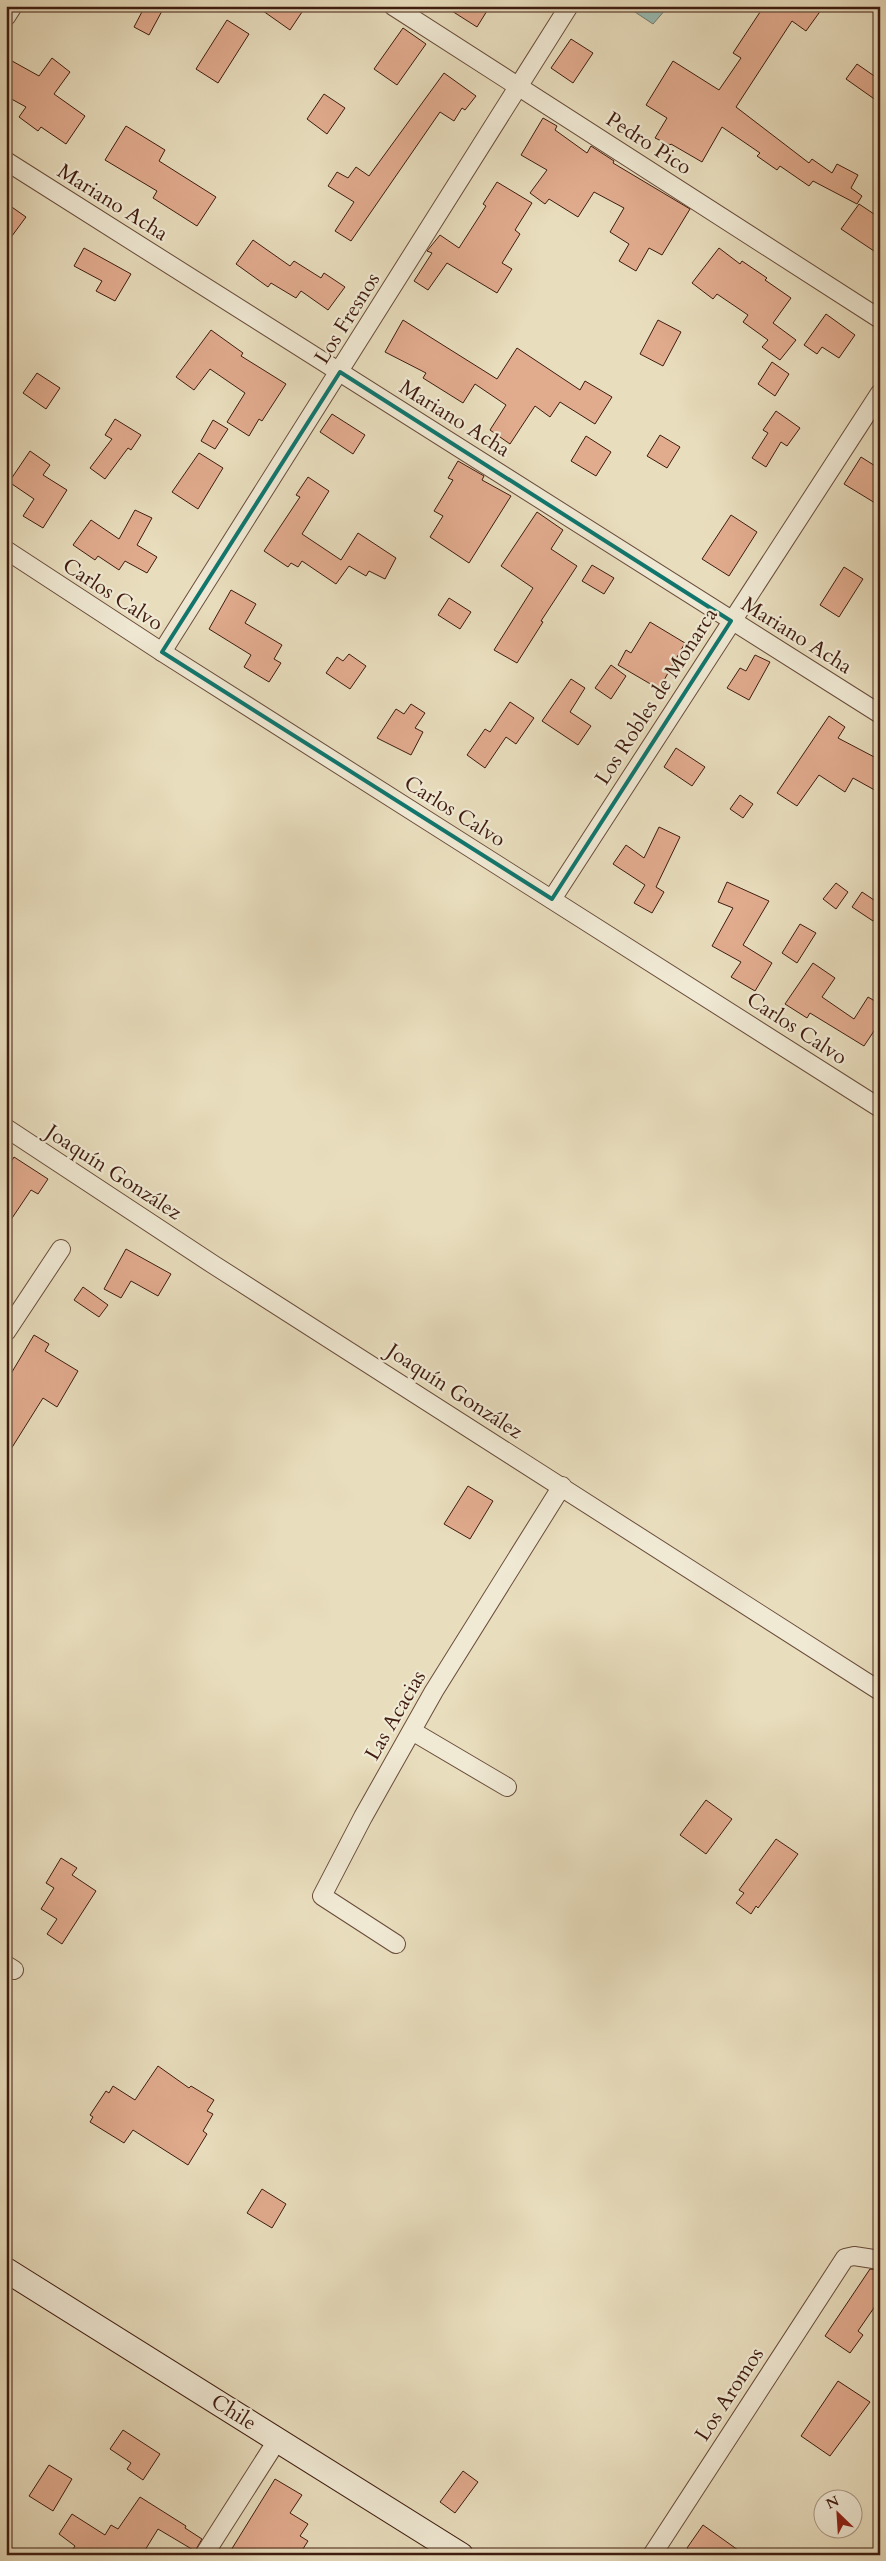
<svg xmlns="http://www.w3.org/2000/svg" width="886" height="2561" viewBox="0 0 886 2561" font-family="Cardo,serif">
<rect width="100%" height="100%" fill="#e8ddbd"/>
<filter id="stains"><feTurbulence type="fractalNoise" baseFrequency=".004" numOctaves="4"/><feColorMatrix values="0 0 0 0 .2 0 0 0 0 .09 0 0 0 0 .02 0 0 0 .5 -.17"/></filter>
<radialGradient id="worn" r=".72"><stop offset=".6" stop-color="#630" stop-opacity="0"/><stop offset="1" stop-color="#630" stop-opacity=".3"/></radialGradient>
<!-- water -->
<path fill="#97bbb2" stroke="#747b71" d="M 626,6 L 660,6 L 666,9 L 653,24 Z"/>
<!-- building -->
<g fill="#e1ab8e" stroke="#3f1c0f">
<path d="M 145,6 L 153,6 L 162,11 L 149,35 L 134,27 Z"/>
<path d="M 256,6 L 306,6 L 290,30 Z"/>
<path d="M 444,6 L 490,6 L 477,27 Z"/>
<path d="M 764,6 L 824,6 L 806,31 L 792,21 L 736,107 L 809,163 L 812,159 L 832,173 L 837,164 L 858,175 L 851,188 L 862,196 L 857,204 L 813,181 L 809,186 L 780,166 L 777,170 L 757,156 L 760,153 L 722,127 L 702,162 L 671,144 L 670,145 L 655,138 L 667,118 L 646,105 L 673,61 L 719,90 L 741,58 L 733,53 Z"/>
<path d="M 227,20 L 249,34 L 218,83 L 196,69 Z"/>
<path d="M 403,28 L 426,44 L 397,85 L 374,69 Z"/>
<path d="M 571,39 L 593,53 L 573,83 L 551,68 Z"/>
<path d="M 52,58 L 70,72 L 54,94 L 85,116 L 66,144 L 41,127 L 38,131 L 19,117 L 26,107 L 6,96 L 6,71 L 12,61 L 39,76 Z"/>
<path d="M 857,64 L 880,80 L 880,103 L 846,79 Z"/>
<path d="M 444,73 L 476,96 L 465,110 L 462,108 L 454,121 L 440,112 L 351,241 L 335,231 L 354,202 L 328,186 L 337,172 L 348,178 L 356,167 L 369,176 Z"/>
<path d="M 324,94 L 345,108 L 327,134 L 307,119 Z"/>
<path d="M 543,118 L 557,126 L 555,130 L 587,153 L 591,146 L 614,161 L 613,163 L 690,209 L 662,255 L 649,248 L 636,271 L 619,261 L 629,244 L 610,232 L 624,208 L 594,192 L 578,217 L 549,199 L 545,204 L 530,193 L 547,170 L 521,155 Z"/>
<path d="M 126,126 L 165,150 L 159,161 L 216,197 L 197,226 L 153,198 L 157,191 L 105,160 Z"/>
<path d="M 497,182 L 532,203 L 515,230 L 520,234 L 502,263 L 512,269 L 497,293 L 447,263 L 428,290 L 414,281 L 432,253 L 427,251 L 440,235 L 459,248 L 486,206 L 483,204 Z"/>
<path d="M 6,203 L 26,217 L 6,244 Z"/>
<path d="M 859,204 L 880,218 L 880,255 L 841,229 Z"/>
<path d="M 253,240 L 290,266 L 294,261 L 321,278 L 324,273 L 345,287 L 328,310 L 301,291 L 296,298 L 271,283 L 268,287 L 236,264 Z"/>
<path d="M 84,248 L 131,274 L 115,301 L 96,291 L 102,281 L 74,266 Z"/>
<path d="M 719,248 L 740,264 L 742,261 L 767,278 L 765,280 L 791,298 L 773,323 L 796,340 L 780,360 L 762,347 L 768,340 L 743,322 L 748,315 L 717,294 L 713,299 L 692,283 Z"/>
<path d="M 826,314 L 855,335 L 839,358 L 822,347 L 817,354 L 804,345 Z"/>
<path d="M 403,320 L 497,379 L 517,348 L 580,390 L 585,381 L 612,397 L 595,424 L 560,402 L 550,417 L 535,406 L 510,444 L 490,430 L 506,405 L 475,384 L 463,403 L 423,378 L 426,373 L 385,352 Z"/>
<path d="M 658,320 L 681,332 L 663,366 L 640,354 Z"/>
<path d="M 211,330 L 243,353 L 241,356 L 286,384 L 262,421 L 259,419 L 249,436 L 227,422 L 245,393 L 210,369 L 194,390 L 176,377 Z"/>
<path d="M 772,362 L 789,374 L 775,396 L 758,384 Z"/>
<path d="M 37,373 L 60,388 L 46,409 L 23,393 Z"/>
<path d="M 776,411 L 800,428 L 787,446 L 781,442 L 766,467 L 752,458 L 768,433 L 763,430 Z"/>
<path d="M 332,414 L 365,435 L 353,454 L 320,432 Z"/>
<path d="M 115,419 L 141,435 L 131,450 L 128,448 L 105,479 L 90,468 L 112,439 L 105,435 Z"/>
<path d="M 213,420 L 228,429 L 215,449 L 201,441 Z"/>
<path d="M 660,435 L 680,447 L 667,468 L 647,456 Z"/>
<path d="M 586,436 L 611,452 L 596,476 L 571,461 Z"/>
<path d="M 30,451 L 50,465 L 43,475 L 67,490 L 43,528 L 23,516 L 34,499 L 9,482 Z"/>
<path d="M 199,453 L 223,468 L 198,509 L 172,492 Z"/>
<path d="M 861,457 L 880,469 L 880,506 L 844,484 Z"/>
<path d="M 458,461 L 484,476 L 482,480 L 511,496 L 469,563 L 430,537 L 443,516 L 434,511 L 453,480 L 448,478 Z"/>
<path d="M 308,477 L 329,491 L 302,534 L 341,560 L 358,533 L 396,558 L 385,579 L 369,571 L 366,576 L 349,566 L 336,584 L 302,561 L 298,567 L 291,563 L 288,567 L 264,551 L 300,497 L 296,495 Z"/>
<path d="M 135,510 L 152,518 L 137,545 L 157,557 L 147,573 L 125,561 L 119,570 L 98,556 L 95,560 L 73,545 L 91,520 L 119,539 Z"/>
<path d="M 537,512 L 563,530 L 551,549 L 577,566 L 541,621 L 543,622 L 517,663 L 494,650 L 533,588 L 501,566 Z"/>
<path d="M 731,515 L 757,532 L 729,576 L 702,559 Z"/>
<path d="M 592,565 L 614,578 L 604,594 L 582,581 Z"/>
<path d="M 844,567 L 863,579 L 839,617 L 820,605 Z"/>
<path d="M 231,590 L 256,604 L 245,623 L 282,645 L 274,659 L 281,663 L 269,682 L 244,667 L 251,655 L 209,629 Z"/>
<path d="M 449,598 L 471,612 L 460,629 L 438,615 Z"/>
<path d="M 650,622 L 685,643 L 659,689 L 618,665 L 626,650 L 631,653 Z"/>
<path d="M 349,654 L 366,666 L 350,689 L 326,673 L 337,657 L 343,661 Z"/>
<path d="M 755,655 L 770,662 L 749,700 L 727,688 L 740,668 L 746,671 Z"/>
<path d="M 611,665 L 626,676 L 611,699 L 595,688 Z"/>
<path d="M 571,679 L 585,688 L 570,712 L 591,726 L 578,745 L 542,721 Z"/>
<path d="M 510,702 L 534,718 L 516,744 L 506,737 L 485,768 L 467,755 L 485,729 L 490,732 Z"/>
<path d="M 411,704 L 425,713 L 415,728 L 423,732 L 411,755 L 377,738 L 396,709 L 404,714 Z"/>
<path d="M 829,716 L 845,727 L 838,738 L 880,760 L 880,793 L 853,778 L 845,792 L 819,775 L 797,806 L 777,793 Z"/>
<path d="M 676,748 L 705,767 L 692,786 L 664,767 Z"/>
<path d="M 740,795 L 753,804 L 743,818 L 730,809 Z"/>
<path d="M 659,827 L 680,837 L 656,887 L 664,892 L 652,913 L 634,903 L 645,885 L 613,864 L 626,845 L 644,858 Z"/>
<path d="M 727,882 L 769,901 L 743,945 L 772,963 L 755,991 L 731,977 L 741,962 L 712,946 L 733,908 L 718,902 Z"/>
<path d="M 836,883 L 848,892 L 836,909 L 823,899 Z"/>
<path d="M 862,892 L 880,904 L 880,912 L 873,921 L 852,907 Z"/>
<path d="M 800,924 L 816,933 L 797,963 L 782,953 Z"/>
<path d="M 813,963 L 835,978 L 822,997 L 854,1019 L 868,997 L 880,1004 L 880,1022 L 864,1046 L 810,1013 L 807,1018 L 785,1004 Z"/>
<path d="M 14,1157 L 48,1179 L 38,1194 L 31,1190 L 6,1227 L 6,1170 Z"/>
<path d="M 126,1249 L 171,1274 L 158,1296 L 131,1281 L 121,1298 L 104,1289 Z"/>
<path d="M 83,1287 L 108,1305 L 99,1317 L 74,1300 Z"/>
<path d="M 34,1335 L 49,1344 L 45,1351 L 78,1371 L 57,1407 L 43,1398 L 6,1457 L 6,1382 Z"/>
<path d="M 468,1486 L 493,1501 L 470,1539 L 444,1524 Z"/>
<path d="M 706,1800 L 732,1819 L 706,1854 L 680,1835 Z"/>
<path d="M 776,1839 L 798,1854 L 758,1908 L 756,1906 L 751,1914 L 736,1903 L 744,1893 L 739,1890 Z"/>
<path d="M 61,1858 L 77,1868 L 72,1875 L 96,1891 L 62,1944 L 47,1934 L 57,1919 L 41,1909 L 54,1888 L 46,1883 Z"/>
<path d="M 158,2066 L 189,2088 L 191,2086 L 214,2100 L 207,2111 L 213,2114 L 203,2131 L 207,2134 L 188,2165 L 133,2130 L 124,2143 L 90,2122 L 93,2117 L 90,2115 L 106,2091 L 109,2093 L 113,2086 L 135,2100 Z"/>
<path d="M 262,2189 L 286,2204 L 272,2228 L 247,2213 Z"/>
<path d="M 870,2269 L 880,2270 L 880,2299 L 858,2331 L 863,2335 L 850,2353 L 825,2336 Z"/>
<path d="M 838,2381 L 870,2402 L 830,2456 L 801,2436 Z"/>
<path d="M 123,2430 L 160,2454 L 143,2480 L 127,2469 L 131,2463 L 110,2449 Z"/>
<path d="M 49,2465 L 72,2479 L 53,2511 L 29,2496 Z"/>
<path d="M 463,2471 L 478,2482 L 455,2513 L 440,2502 Z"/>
<path d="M 275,2479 L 302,2495 L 290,2513 L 308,2524 L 300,2536 L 308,2541 L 299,2555 L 228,2555 Z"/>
<path d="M 140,2497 L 186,2526 L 185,2528 L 202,2539 L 195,2551 L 158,2529 L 142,2555 L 69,2555 L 75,2546 L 59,2534 L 72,2514 L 105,2535 L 111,2525 L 118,2529 Z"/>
<path d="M 703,2525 L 745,2555 L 696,2555 L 687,2548 Z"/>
</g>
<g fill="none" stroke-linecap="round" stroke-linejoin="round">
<defs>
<g id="street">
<path d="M 393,6 L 880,319"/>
<path d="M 6,17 L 13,6"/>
<path d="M 6,161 L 880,714"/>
<path d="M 6,550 L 162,652 L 880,1108"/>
<path d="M 162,652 L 569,6"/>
<path d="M 552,899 L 880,393"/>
<path d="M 6,1128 L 214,1265 L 880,1691"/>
<path d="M 6,1332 L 61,1249"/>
<path d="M 412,1731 L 507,1787"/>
<path d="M 396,1944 L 322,1896 L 363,1817 L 434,1691 L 562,1486"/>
<path d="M 6,1965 L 14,1970"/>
<path d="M 204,2555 L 278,2439"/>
<path d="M 652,2555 L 845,2258 L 854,2256 L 880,2260"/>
</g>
<path id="secondary" d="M 6,2270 L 461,2555"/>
</defs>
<!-- street casing -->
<use href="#street" stroke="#694c3a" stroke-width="20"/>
<!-- secondary casing -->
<use href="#secondary" stroke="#3f1c0f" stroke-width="26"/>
<!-- street -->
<use href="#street" stroke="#f0e9d4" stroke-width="18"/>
<!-- secondary -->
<use href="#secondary" stroke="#f0e9d4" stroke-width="24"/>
</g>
<!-- marked area -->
<path fill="none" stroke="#0f766e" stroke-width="4" stroke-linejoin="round" d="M 340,372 L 731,621 L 552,899 L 162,652 Z"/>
<g text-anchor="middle" stroke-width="4.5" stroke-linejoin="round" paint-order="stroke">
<!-- street labels -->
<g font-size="21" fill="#3f1c0f" stroke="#f0e9d4">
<text transform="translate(649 143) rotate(33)" y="7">Pedro Pico</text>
<text transform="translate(113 202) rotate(32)" y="7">Mariano Acha</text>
<text transform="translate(347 318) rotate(-58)" y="7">Los Fresnos</text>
<text transform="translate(455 418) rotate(32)" y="7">Mariano Acha</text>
<text transform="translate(113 594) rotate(33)" y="7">Carlos Calvo</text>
<text transform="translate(797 635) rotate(32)" y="7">Mariano Acha</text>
<text transform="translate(656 696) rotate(-57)" y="7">Los Robles de Monarca</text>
<text transform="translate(455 811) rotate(32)" y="7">Carlos Calvo</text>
<text transform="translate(797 1028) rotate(33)" y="7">Carlos Calvo</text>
<text transform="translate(114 1172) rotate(33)" y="7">Joaquín González</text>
<text transform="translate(455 1391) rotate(33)" y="7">Joaquín González</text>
<text transform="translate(395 1715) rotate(-60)" y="7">Las Acacias</text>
<text transform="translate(729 2394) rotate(-57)" y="7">Los Aromos</text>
<text transform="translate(234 2412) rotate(32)" y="7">Chile</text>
</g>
</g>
<!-- margin -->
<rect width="886" height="2561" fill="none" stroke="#e8ddbd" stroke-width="25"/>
<rect x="8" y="8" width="871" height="2546" fill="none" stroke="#3f1c0f" stroke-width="2.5"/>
<rect x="12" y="12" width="861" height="2536" fill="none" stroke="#3f1c0f"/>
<!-- north arrow -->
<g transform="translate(838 2514) rotate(335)"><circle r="24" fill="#f0e9d4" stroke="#a99785"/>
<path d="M0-4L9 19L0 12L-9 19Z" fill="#8f2418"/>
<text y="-8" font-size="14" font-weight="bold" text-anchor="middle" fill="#3f1c0f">N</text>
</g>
<rect width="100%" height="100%" filter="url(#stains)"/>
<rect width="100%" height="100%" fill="url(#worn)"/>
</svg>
